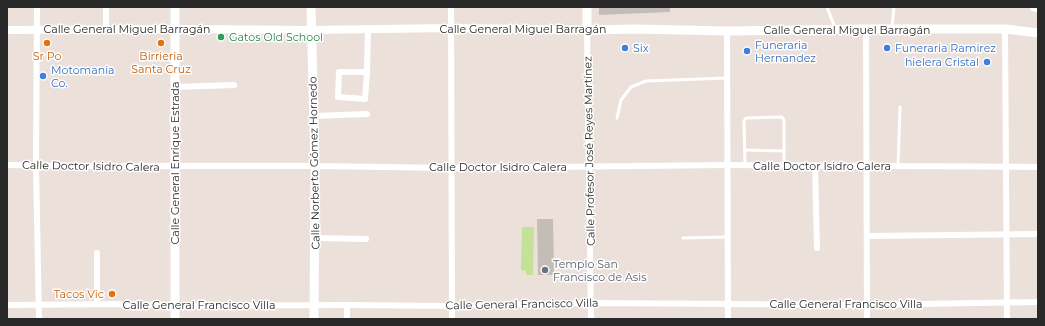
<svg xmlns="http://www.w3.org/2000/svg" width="1045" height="326" viewBox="0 0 1045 326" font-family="Montserrat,sans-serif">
<rect width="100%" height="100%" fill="#ece0db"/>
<!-- green -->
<path fill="#c3e298" d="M 522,227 L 534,227 L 533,275 L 526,275 L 526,271 L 521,270 Z"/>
<!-- building -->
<g fill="#c4bcb7">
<path d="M 599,7 L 670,7 L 670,12 L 599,15 Z"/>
<path d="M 537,219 L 553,219 L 554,275 L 538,275 Z"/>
</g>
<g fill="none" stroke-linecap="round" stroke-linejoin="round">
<!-- service -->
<g stroke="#fff" stroke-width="3">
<path d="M 827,7 L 835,28"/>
<path d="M 892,27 L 894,7"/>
<path d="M 617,118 L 621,100 L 631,87 L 646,81 L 727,78"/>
<path d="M 745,150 L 784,151"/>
<path d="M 745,165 L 744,121 L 746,118 L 782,117 L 784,120 L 784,166"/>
<path d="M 898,166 L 900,107"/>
<path d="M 683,238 L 727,237"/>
</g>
<!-- minor -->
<g stroke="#fff" stroke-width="6">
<path d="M 37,7 L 36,165 L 39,319"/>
<path d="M 106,7 L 106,29"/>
<path d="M 451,7 L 452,319"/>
<path d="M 866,29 L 867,319"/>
<path d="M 1005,29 L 1007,319"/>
<path d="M 587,30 L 591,319"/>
<path d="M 727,31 L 728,319"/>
<path d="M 367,72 L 339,72 L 338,97 L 365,99 L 367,72 L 368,29"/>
<path d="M 175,87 L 234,85"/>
<path d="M 314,116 L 367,114"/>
<path d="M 7,165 L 95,166 L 315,166 L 452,168 L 727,165 L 1038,167"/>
<path d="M 815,166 L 817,248"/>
<path d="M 867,236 L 1038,234"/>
<path d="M 315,238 L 366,239"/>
<path d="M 97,304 L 97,253"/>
<path d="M 7,305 L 129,304 L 175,306 L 347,305 L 452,306 L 591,303 L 867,305 L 1038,302"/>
<path d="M 347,305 L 347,319"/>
</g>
<!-- tertiary -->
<path stroke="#fff" stroke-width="8" d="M 7,30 L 175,29 L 311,30 L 451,28 L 587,30"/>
<!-- secondary -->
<g stroke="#fff" stroke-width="9">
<path d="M 175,7 L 175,319"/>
<path d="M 311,7 L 315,166 L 314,319"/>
<path d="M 587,7 L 587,30 L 635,29 L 727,31 L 866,29 L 1005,29 L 1038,33"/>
<path d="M 1034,7 L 1038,8"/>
</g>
</g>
<!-- markers -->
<circle fill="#2e9e5b" stroke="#fff" stroke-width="1.5" cx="221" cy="37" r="4"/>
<g fill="#e8710a" stroke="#fff" stroke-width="1.5">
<circle cx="47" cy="43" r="4"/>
<circle cx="161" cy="43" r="4"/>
<circle cx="112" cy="294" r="4"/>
</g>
<g fill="#3f7fe0" stroke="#fff" stroke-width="1.5">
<circle cx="625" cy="48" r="4"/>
<circle cx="887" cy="48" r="4"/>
<circle cx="747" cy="51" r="4"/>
<circle cx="987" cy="62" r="4"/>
<circle cx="43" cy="76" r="4"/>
</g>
<circle fill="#6b7280" stroke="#fff" stroke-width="1.5" cx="545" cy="270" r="4"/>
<g text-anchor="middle" stroke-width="3" stroke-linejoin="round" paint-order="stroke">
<!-- street labels -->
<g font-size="11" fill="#292929" stroke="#fff">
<text x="127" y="33">Calle General Miguel Barragán</text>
<text x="523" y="33">Calle General Miguel Barragán</text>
<text x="847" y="34">Calle General Miguel Barragán</text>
<text transform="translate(589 151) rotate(-91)" y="4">Calle Profesor José Reyes Martínez</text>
<text transform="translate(175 163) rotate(-90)" y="4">Calle General Enrique Estrada</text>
<text transform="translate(314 163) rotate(-91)" y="4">Calle Norberto Gómez Hornedo</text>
<text transform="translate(91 166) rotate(1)" y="4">Calle Doctor Isidro Calera</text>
<text x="822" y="170">Calle Doctor Isidro Calera</text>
<text x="498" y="171">Calle Doctor Isidro Calera</text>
<text transform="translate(522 304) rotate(-1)" y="4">Calle General Francisco Villa</text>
<text x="846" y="308">Calle General Francisco Villa</text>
<text x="199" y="309">Calle General Francisco Villa</text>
</g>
<!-- leisure labels -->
<g font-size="11" fill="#27864d" stroke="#fff" text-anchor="start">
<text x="229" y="41">Gatos Old School</text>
</g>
<!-- shop labels -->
<g font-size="11" fill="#366cbe" stroke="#fff" text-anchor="start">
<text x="755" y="49">Funeraria<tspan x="755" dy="13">Hernandez</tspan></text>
<text x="633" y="52">Six</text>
<text x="895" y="52">Funeraria Ramirez</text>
<text x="979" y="66" text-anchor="end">hielera Cristal</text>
<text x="51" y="74">Motomania<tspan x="51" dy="13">Co.</tspan></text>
</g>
<!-- food labels -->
<g font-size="11" fill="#c56008" stroke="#fff">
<text x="47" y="60">Sr Po</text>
<text x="161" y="60">Birrieria<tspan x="161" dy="13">Santa Cruz</tspan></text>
<text x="104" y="298" text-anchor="end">Tacos Vic</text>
</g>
<!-- worship labels -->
<g font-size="11" fill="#5b616d" stroke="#fff" text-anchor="start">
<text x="553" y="268">Templo San<tspan x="553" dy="13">Francisco de Asis</tspan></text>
</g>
</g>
<!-- border -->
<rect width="1045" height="326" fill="none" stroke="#292929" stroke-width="16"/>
</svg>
